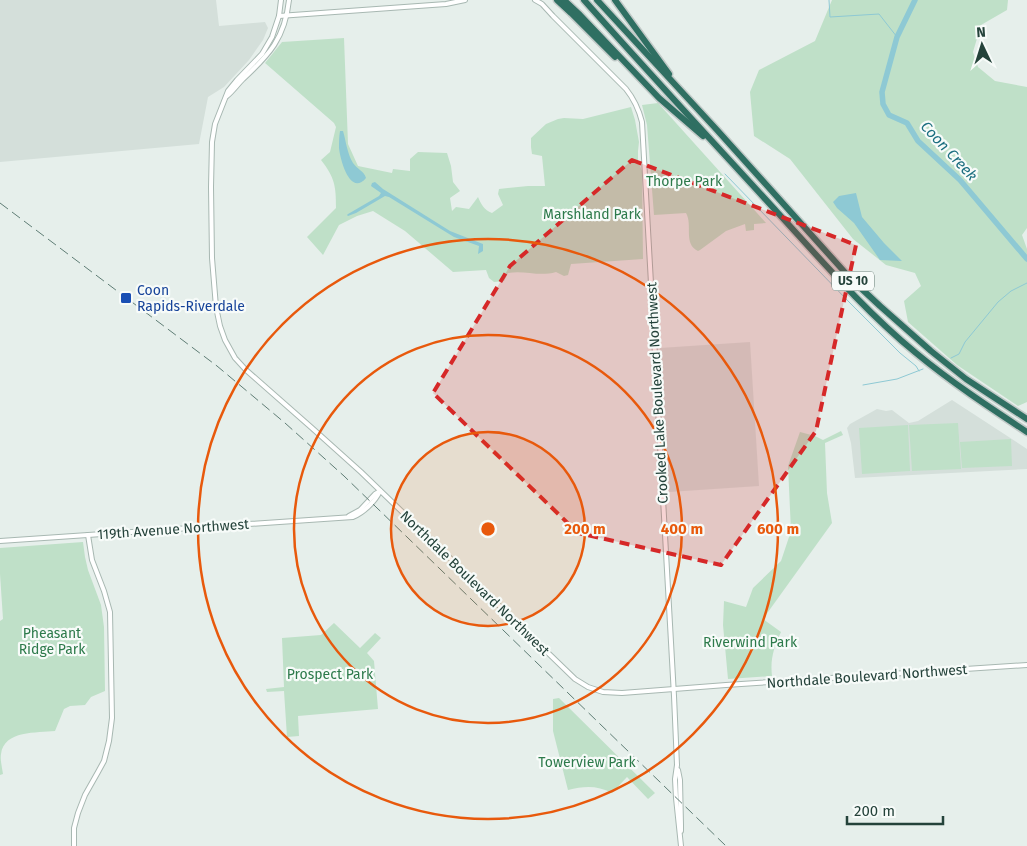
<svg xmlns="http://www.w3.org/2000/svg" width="1027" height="846" viewBox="0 0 1027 846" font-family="'Fira Sans',sans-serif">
<rect width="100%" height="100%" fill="#e6efeb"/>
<!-- built -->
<g fill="#d4dfda">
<path d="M 0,0 L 216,0 L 219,26 L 265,22 L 268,28 L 263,40 L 249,60 L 224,87 L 208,97 L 199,144 L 0,162 Z"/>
<path d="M 750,342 L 759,486 L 669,492 L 660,348 Z"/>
<path d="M 952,400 L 1027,449 L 1027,469 L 855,478 L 851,443 L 847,428 L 850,424 L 877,409 L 886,411 L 892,410 L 909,423 L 918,421 Z"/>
</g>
<!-- green -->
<g fill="#bfe0c8">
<path d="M 832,0 L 1008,0 L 1007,10 L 981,25 L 973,52 L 978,67 L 995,81 L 1027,87 L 1027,228 L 1022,235 L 1027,249 L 1027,402 L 1018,406 L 957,365 L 908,322 L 904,301 L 921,286 L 915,273 L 886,265 L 853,239 L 790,159 L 754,136 L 750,92 L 759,70 L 815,41 Z"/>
<path d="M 344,38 L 348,144 L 358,166 L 392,173 L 393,169 L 410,171 L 410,159 L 418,152 L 447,153 L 451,166 L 453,182 L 460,191 L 450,198 L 452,211 L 456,207 L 469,209 L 478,197 C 481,204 484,210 492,213 L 503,205 L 498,194 L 499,189 L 528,186 L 545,186 L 542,156 L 532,154 L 531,147 L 531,138 L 546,124 L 558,119 L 564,118 L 583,119 L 631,107 L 635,120 L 639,142 L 638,151 L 638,161 L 642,171 L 643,259 L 571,264 L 568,275 L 564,276 L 556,272 C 539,277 525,270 508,273 L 504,281 L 494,282 L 489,278 L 486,270 L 453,272 L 405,231 L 373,211 L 357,216 L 339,225 L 323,255 L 307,237 L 336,208 C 336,186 335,178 321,160 L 330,152 L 336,127 L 334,123 L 265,63 L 282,42 Z"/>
<path d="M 658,103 L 766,223 L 754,224 L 754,230 L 746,231 L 745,224 L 726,231 L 700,250 L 698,251 C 683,244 693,225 686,213 L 654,215 L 647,125 L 642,105 Z"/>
<path d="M 958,423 L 961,469 L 912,471 L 909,425 Z"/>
<path d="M 908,425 L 910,471 L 862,474 L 859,428 Z"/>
<path d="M 841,431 L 843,435 L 825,443 L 827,493 L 832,523 L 763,619 L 781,632 C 774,647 770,659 772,676 L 728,679 L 723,625 L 724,601 L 746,607 L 753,588 L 781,561 L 791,531 L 788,466 L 800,432 L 815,436 L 823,440 Z"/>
<path d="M 1011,439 L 1012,466 L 962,468 L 960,442 Z"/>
<path d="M 83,542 L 85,557 L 88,570 L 101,605 L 104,627 L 105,691 L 91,697 L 85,705 L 70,706 L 64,709 L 55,731 C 37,733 4,730 1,754 C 0,760 2,767 3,774 L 0,775 L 0,621 L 3,619 L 0,574 L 0,548 Z"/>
<path d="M 334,623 L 360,648 L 375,633 L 381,638 L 367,653 L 374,661 L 378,709 L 298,716 L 299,736 L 287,737 L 284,691 L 267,692 L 266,689 L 284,687 L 282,638 L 321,635 Z"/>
<path d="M 559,698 L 655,793 L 648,799 L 627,777 L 612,793 C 597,785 584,786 568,790 L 553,731 L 553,699 Z"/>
</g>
<!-- water -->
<g fill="#8ec9d4">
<path d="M 340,131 L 343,131 C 346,141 347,153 353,163 C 357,169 364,171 366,178 C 350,197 340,159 339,148 C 339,142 339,137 340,131 Z"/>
<path d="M 375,182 L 383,189 L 450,231 L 483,244 L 483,251 L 478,254 L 479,246 L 454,237 L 389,197 L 385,196 L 356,213 L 348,216 L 347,215 L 348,214 L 379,196 L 381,193 L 371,186 L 372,183 Z"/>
<path d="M 856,193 L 862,217 L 884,243 L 902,261 L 880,260 L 854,223 L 837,208 L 833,202 L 839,196 Z"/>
</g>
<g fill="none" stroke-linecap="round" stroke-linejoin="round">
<!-- stream -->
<g stroke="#8ec9d4" stroke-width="1">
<path d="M 829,0 L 830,17 L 879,14 L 897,37"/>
<path d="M 725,174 L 849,302 L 900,353 L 916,366 L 919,371"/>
<path d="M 951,358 L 959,354 L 965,342 L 998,302 L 1011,291 L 1027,283"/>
<path d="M 863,385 L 897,379 L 923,369"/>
</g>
<!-- river -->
<path stroke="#8ec9d4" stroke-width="5.5" d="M 915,0 L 897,37 L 882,92 L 883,104 L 889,115 L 907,123 L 918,141 L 960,180 L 1027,259"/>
<defs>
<g id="minor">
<path d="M 281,0 L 279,16 L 272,37 L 262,54 L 237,80 L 228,91 L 215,124 L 212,142 L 211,187 L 212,258 L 216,307 L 220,326 L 225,340 L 235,358 L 246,370 L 312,428 L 361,472 L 575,679 L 588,687 L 603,692 L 622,693 L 726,685 L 1027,665"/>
<path d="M 535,0 L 542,4 L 553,16 L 626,89 C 634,99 639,110 642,122 L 674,696 L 677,765 L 675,779 L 676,798 L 681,846"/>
<path d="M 279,16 L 446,4 L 465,0"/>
<path d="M 227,96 C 233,91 237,85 243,79 C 269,55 285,38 289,0"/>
<path d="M 349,516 L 360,510 L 375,494 L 380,491"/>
<path d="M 0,541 L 353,517 C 363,513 375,502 380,491"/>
<path d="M 678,770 L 680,780 L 681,825 L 681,831"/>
<path d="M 74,846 L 74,828 L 78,813 L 85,795 L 98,772 L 104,761 L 109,741 L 112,718 L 110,612 L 104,591 L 92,560 L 88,535"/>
</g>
<g id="highway">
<path d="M 557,0 L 571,13 L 615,57"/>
<path d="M 564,0 L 580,15 L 659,98 L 703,136"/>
<path d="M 584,0 C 648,72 713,142 778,213 C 822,261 865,311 916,353 C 951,382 989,407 1027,432"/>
<path d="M 597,0 L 717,130 L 850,278 L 880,306 L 931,351 L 966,379 L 1027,419"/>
<path d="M 615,0 L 669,74"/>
</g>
</defs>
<!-- minor casing -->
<use href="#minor" stroke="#a8b8b2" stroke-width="6"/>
<!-- highway casing -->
<use href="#highway" stroke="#c2cac8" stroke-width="9"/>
<!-- minor -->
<use href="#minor" stroke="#fff" stroke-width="4"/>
<!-- highway -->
<use href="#highway" stroke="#2f6f62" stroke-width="6"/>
<!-- rail -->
<path stroke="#5f7d75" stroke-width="1" stroke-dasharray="10 5" stroke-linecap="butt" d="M 0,203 L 217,366 L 285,423 L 344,476 L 726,846"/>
</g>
<!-- marked area -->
<path fill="#d62828" fill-opacity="0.2" stroke="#d62828" stroke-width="4" stroke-dasharray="10 6" stroke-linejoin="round" d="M 632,160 L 856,245 L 816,431 L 721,565 L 578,533 L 433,393 L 510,266 Z"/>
<!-- distance rings -->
<circle cx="488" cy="529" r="97" fill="#e8590c" fill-opacity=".12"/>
<g fill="none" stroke="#e8590c" stroke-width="2.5">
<circle cx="488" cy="529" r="97"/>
<circle cx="488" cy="529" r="194"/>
<circle cx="488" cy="529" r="290"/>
</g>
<!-- markers -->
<rect fill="#1a4fb4" stroke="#f7fbf9" stroke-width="2" x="120" y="292" width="12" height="12" rx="2.5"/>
<g text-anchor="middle" stroke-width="4.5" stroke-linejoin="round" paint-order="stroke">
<!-- shield labels -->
<rect fill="#f7fbf9" stroke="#637a73" stroke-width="1" x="832" y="271.5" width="42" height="19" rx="4"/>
<g font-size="12" font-weight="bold" fill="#24423a">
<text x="853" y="285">US 10</text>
</g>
<!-- park labels -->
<g font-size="14" fill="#2d7a4b" stroke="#f7fbf9">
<text x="684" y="186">Thorpe Park</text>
<text x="592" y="219">Marshland Park</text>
<text x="52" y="638">Pheasant<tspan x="52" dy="16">Ridge Park</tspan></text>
<text x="750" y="647">Riverwind Park</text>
<text x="330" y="679">Prospect Park</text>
<text x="587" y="767">Towerview Park</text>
</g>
<!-- transit labels -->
<g font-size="14" fill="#164399" stroke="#f7fbf9" text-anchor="start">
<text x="137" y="295">Coon<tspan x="137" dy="16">Rapids-Riverdale</tspan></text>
</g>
<!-- street labels -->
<g font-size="14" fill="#24423a" stroke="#f7fbf9">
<text transform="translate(657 393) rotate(-93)" y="5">Crooked Lake Boulevard Northwest</text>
<text transform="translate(173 529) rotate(-4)" y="5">119th Avenue Northwest</text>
<text transform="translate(475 583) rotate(44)" y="5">Northdale Boulevard Northwest</text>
<text transform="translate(867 676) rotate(-4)" y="5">Northdale Boulevard Northwest</text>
</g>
<!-- water labels -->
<g font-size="15" font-style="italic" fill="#1c6f80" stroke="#f7fbf9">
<text transform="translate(949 151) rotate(47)" y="5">Coon Creek</text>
</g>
</g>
<circle cx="488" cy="529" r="8" fill="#e8590c" stroke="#f7fbf9" stroke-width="2.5"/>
<g font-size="15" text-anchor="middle" font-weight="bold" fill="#e8590c" stroke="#f7fbf9" stroke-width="4.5" stroke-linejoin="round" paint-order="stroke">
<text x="585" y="534">200 m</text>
<text x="682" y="534">400 m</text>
<text x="778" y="534">600 m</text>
</g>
<!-- north arrow -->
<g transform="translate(982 45) rotate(356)" stroke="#f7fbf9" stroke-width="4" paint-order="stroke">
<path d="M0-4L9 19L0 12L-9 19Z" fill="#24423a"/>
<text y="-8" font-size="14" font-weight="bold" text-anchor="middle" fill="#24423a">N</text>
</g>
<!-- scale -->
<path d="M847 816v8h96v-8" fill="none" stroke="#24423a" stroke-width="2.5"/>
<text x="854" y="816" font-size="15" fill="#24423a" stroke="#f7fbf9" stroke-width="4" paint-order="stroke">200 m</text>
</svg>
